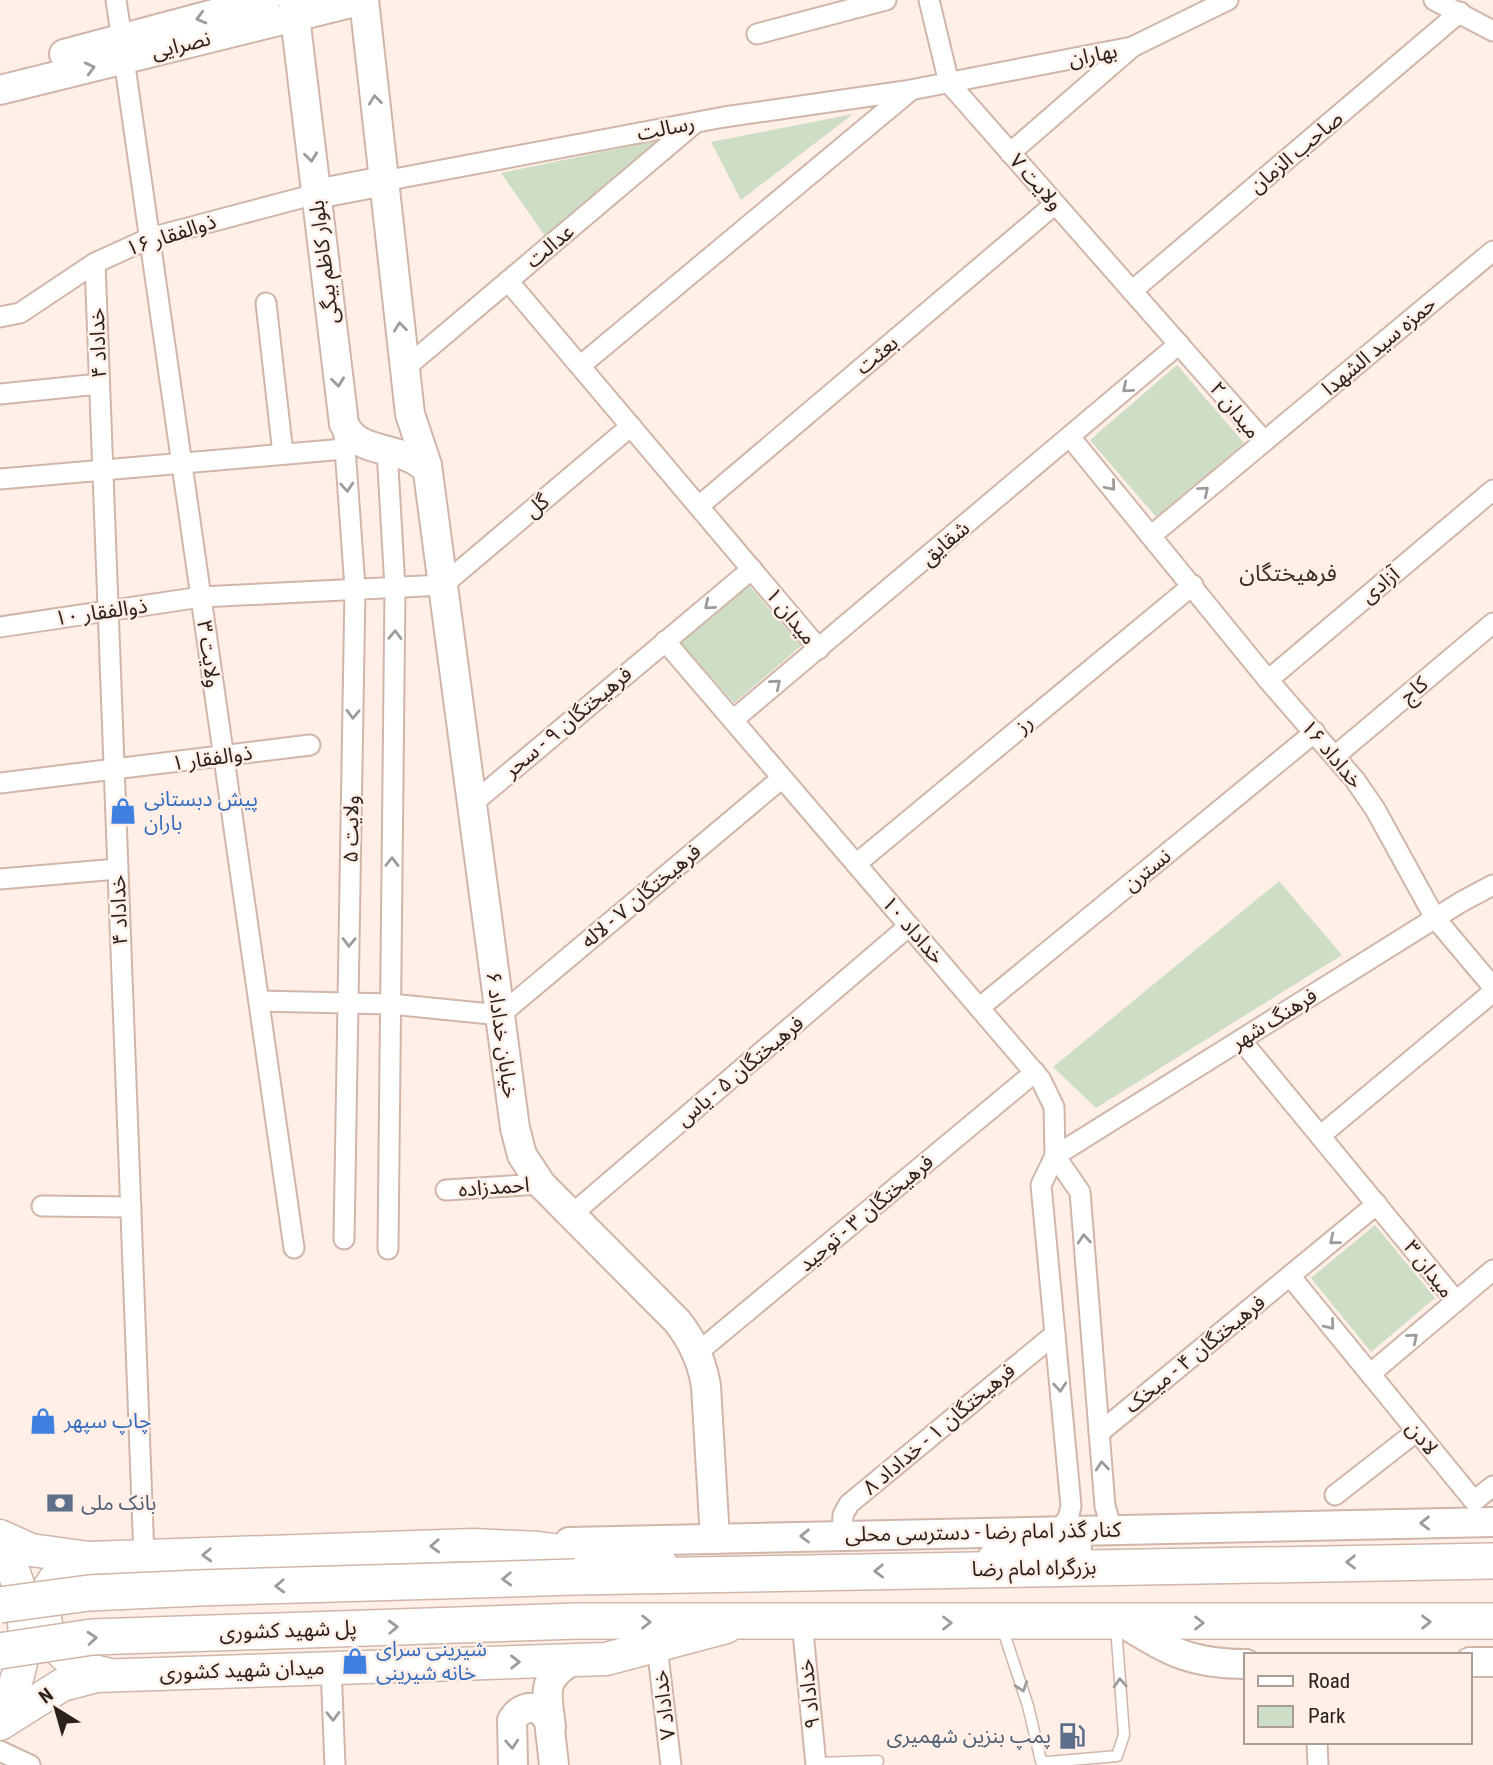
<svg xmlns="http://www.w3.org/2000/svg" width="1493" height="1765" viewBox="0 0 1493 1765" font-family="'Roboto Condensed','Noto Sans Arabic',sans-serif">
<rect width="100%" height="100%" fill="#ffefe7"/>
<!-- green -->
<g fill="#ceddc5">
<path d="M 853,114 L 741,200 L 711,142 Z"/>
<path d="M 675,137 L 545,236 L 501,173 Z"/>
<path d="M 1177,365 L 1244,443 L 1156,517 L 1090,440 Z"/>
<path d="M 748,584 L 801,646 L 734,703 L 681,643 Z"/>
<path d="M 1279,881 L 1342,955 L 1096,1108 L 1053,1067 Z"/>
<path d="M 1375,1225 L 1435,1298 L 1371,1352 L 1311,1278 Z"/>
</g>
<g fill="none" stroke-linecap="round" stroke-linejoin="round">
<defs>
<g id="lane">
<path d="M 1002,1627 L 1028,1706 L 1041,1761 L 1048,1762 L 1117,1756 L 1124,1735 L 1116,1626"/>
<path d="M 816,1763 L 878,1761"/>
</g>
<g id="street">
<path d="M 116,0 L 122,40"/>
<path d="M 929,0 L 949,83 L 1264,441"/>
<path d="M 1434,0 L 1493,31"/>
<path d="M 757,34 L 886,0"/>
<path d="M 124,59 L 294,1248"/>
<path d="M 1010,153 L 1131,48"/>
<path d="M 384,181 L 724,117 L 905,91 L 1132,47 L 1228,0"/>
<path d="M 95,263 L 144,1557"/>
<path d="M 508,281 L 819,649"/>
<path d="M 1132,291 L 1460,12"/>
<path d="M 266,303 L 283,454"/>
<path d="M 0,317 L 20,313 L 95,263 L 150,238 L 316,194"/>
<path d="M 580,366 L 910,91"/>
<path d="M 404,369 L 695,123"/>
<path d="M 0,394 L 99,384"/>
<path d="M 343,420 L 355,588 L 344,1239"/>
<path d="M 1070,437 L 1268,680 L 1355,780 L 1375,809 L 1435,918 L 1493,987"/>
<path d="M 387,450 L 395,588 L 388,1249"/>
<path d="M 0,479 L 344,449"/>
<path d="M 699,506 L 1055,204"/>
<path d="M 1152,535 L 1493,251"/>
<path d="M 0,627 L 201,597 L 443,585 L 631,426"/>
<path d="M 665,641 L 1041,1080 L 1054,1107 L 1055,1156"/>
<path d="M 1268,680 L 1493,490"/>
<path d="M 733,720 L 1179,344"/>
<path d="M 1335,756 L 1493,623"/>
<path d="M 0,783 L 310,745"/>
<path d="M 472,804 L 752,569"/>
<path d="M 856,864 L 1193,585"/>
<path d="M 0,879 L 117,869"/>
<path d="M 259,1001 L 391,1004 L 500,1015 L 782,778"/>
<path d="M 979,1008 L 1315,732"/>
<path d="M 1241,1040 L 1456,1301"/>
<path d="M 1320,1136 L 1493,992"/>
<path d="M 1055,1156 L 1461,902 L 1493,885"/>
<path d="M 446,1190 L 541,1184"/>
<path d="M 42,1206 L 131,1207"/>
<path d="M 571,1215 L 909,926"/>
<path d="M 1290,1276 L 1474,1501 L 1493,1486"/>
<path d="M 697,1353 L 1035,1072"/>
<path d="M 1370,1374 L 1493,1270"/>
<path d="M 1099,1433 L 1377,1204"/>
<path d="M 1335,1495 L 1417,1431"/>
<path d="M 1057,1530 L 1068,1519 L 1071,1506 L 1041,1185 L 1055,1156 L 1080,1192 L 1105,1506 L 1109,1520 L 1119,1529"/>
<path d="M 842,1535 L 843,1515 L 849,1504 L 1055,1334"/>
<path d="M 802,1622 L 816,1765"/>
<path d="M 657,1646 L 671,1765"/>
<path d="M 331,1667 L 335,1765"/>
<path d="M 1317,1742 L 1318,1765"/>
<path d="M 0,1751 L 30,1765"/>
</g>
<g id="secondary">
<path d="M 293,0 L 344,424 C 359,457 405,444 427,470"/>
<path d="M 364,0 L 410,414 L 427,465 L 515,1128 L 522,1155 L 541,1184 L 677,1321 C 693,1341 702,1361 706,1386 L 715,1539"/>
<path d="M 64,54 L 266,0"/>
<path d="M 0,90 L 363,0"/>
<path d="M 316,194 L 384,181"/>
<path d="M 569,1542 L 1493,1522"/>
<path d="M 992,1558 L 1044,1550 L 1077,1549"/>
<path d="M 1123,1623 C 1170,1651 1189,1664 1246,1664"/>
<path d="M 1470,1662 L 1493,1662"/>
<path d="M 551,1727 C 547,1692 540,1680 573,1660"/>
<path d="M 513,1765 L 512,1720 C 519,1709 529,1705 541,1710 L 549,1721 L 554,1765"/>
</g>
<g id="primary">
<path d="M 0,1536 L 31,1550 L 89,1558 L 473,1545 L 538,1548 L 661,1564"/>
<path d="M 0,1546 C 34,1598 31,1664 0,1716"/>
<path d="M 89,1558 C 22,1575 32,1663 107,1674"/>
<path d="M 0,1724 L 62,1685 L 96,1676 L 606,1659 L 726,1627"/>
</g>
<g id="highway">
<path d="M 575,1577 L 1493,1561"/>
<path d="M 578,1621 L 1493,1621"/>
</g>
</defs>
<!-- lane casing -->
<use href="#lane" stroke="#cfb6a9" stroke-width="13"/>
<!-- street casing -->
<use href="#street" stroke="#cfb6a9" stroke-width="23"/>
<!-- secondary casing -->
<use href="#secondary" stroke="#cfb6a9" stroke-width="32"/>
<!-- primary casing -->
<use href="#primary" stroke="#cfb6a9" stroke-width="35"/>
<!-- highway casing -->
<use href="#highway" stroke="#cfb6a9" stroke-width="38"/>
<!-- lane -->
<use href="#lane" stroke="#fff" stroke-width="10"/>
<!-- street -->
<use href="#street" stroke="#fff" stroke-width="19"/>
<!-- secondary -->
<use href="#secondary" stroke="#fff" stroke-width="28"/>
<!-- primary -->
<use href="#primary" stroke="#fff" stroke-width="32"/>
<!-- highway -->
<use href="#highway" stroke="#fff" stroke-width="35"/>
<defs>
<g id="highway-bridge">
<path d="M 0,1605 L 89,1593 L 198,1588 L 575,1577"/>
<path d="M 0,1651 L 92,1637 L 578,1621"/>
</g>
</defs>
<!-- highway-bridge casing -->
<use href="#highway-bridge" stroke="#cfb6a9" stroke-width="38" stroke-linecap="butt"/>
<!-- highway-bridge -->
<use href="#highway-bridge" stroke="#fff" stroke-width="35"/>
</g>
<!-- one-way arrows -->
<defs><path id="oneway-chevron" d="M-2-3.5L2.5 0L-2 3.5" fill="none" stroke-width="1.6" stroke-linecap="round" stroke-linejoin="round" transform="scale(1.75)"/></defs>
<g stroke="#9f9b99">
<use href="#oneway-chevron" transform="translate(201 18) rotate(165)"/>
<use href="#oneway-chevron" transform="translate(90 68) rotate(-14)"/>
<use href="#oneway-chevron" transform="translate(375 100) rotate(-96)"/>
<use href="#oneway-chevron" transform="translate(311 157) rotate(83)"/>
<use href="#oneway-chevron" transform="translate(400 327) rotate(-96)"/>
<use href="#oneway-chevron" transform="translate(338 382) rotate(83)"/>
<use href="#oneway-chevron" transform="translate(1127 388) rotate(140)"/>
<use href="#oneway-chevron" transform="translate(1111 486) rotate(50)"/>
<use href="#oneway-chevron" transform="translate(347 487) rotate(86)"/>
<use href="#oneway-chevron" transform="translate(1204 491) rotate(-40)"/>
<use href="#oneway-chevron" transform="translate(709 605) rotate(140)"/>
<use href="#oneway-chevron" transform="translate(395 635) rotate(-89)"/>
<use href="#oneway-chevron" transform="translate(776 684) rotate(-40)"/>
<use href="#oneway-chevron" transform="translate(353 714) rotate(91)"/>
<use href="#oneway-chevron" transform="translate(392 862) rotate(-89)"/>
<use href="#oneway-chevron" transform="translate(349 942) rotate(91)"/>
<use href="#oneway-chevron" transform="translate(1084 1239) rotate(-95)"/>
<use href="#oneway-chevron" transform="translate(1334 1240) rotate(141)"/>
<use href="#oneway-chevron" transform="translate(1330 1325) rotate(51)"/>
<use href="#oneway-chevron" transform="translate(1413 1338) rotate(-40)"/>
<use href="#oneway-chevron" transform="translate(1060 1387) rotate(85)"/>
<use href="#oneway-chevron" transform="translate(1102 1466) rotate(-95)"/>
<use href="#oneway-chevron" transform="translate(1425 1523) rotate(179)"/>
<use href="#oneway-chevron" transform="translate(805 1536) rotate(179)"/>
<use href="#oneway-chevron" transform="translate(435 1546) rotate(178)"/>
<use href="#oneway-chevron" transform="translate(207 1555) rotate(178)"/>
<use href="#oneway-chevron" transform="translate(1351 1562) rotate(179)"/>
<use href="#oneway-chevron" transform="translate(879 1571) rotate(179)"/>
<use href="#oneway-chevron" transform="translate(507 1579) rotate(178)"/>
<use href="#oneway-chevron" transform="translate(280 1586) rotate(178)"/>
<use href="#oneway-chevron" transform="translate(646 1622)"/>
<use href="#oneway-chevron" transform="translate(1426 1622) rotate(-1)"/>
<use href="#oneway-chevron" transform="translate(947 1623)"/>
<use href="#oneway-chevron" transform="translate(1199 1623)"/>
<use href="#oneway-chevron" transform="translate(393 1627) rotate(-2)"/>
<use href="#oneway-chevron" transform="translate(92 1638) rotate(-5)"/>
<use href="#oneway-chevron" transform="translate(515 1662) rotate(-1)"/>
<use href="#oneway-chevron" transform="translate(1120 1683) rotate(-94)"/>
<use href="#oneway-chevron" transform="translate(1022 1687) rotate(71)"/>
<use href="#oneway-chevron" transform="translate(333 1716) rotate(89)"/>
<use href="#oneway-chevron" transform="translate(512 1744) rotate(86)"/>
</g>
<!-- icons -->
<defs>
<symbol id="shop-bare" viewBox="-9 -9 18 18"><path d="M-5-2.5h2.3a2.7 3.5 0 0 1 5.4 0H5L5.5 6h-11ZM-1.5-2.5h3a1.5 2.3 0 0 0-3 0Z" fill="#3f7fe0" stroke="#ffefe7" stroke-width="2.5" paint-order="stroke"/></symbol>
<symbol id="bank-bare" viewBox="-9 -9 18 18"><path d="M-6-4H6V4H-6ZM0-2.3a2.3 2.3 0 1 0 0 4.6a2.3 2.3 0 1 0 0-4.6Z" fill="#5c6f8a" stroke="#ffefe7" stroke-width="2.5" paint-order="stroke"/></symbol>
<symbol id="fuel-bare" viewBox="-9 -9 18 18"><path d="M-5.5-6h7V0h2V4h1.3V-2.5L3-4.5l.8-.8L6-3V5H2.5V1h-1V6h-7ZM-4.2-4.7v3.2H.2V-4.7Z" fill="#5c6f8a" stroke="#ffefe7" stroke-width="2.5" paint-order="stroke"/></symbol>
</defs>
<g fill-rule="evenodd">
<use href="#shop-bare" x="104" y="792" width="38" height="38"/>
<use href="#shop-bare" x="24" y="1402" width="38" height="38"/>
<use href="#bank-bare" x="41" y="1484" width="38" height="38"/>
<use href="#shop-bare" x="336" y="1642" width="38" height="38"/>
<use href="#fuel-bare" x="1053" y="1717" width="38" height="38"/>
</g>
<g text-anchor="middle" stroke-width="5" stroke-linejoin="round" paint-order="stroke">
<!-- street labels -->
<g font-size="21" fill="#2a211c" stroke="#ffefe7">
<text transform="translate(181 45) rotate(-14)" y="7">نصرایی</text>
<text transform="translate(1093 55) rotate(-11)" y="7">بهاران</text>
<text transform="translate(666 128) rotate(-11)" y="7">رسالت</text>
<text transform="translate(1296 152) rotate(-40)" y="7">صاحب الزمان</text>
<text transform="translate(1036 182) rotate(48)" y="7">ولایت ۷</text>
<text transform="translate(171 235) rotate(-18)" y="7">ذوالفقار ۱۶</text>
<text transform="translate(550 246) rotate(-40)" y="7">عدالت</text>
<text transform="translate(324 262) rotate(-97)" y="7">بلوار کاظم بیگی</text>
<text transform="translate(98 343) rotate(-92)" y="7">خداداد ۴</text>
<text transform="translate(1379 346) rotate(-40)" y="7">حمزه سید الشهدا</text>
<text transform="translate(877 355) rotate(-40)" y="7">بعثت</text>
<text transform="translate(1235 410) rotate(51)" y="7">میدان ۲</text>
<text transform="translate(537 506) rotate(-40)" y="7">گل</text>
<text transform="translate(945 543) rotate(-40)" y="7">شقایق</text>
<text transform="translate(1380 585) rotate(-40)" y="7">آزادی</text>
<text transform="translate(101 612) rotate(-8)" y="7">ذوالفقار ۱۰</text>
<text transform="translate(791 616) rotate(51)" y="7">میدان ۱</text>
<text transform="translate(209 654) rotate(82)" y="7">ولایت ۳</text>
<text transform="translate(1414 690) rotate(-40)" y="7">کاج</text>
<text transform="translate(568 722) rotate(-40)" y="7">فرهیختگان ۹ - سحر</text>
<text transform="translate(1024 724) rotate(-40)" y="7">رز</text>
<text transform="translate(1332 754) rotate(50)" y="7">خداداد ۱۶</text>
<text transform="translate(212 758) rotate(-8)" y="7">ذوالفقار ۱</text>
<text transform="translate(351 829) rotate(-89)" y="7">ولایت ۵</text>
<text transform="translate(1147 870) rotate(-39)" y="7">نسترن</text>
<text transform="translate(641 896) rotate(-40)" y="7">فرهیختگان ۷ - لاله</text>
<text transform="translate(119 910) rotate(-92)" y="7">خداداد ۴</text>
<text transform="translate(913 930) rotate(49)" y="7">خداداد ۱۰</text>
<text transform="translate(1274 1019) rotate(-32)" y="7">فرهنگ شهر</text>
<text transform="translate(502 1035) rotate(82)" y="7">خیابان خداداد ۶</text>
<text transform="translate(740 1071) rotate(-40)" y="7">فرهیختگان ۵ - یاس</text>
<text transform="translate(494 1187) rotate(-4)" y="7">احمدزاده</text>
<text transform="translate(866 1213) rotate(-40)" y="7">فرهیختگان ۳ - توحید</text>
<text transform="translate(1429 1269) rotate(52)" y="7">میدان ۳</text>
<text transform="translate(1195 1354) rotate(-39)" y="7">فرهیختگان ۴ - میخک</text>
<text transform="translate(939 1429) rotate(-40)" y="7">فرهیختگان ۱ - خداداد ۸</text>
<text transform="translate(1422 1438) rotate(51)" y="7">لادن</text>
<text transform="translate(983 1532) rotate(-1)" y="7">کنار گذر امام رضا - دسترسی محلی</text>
<text transform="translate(1034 1568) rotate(-1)" y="7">بزرگراه امام رضا</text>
<text transform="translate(288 1630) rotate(-2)" y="7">پل شهید کشوری</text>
<text transform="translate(242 1670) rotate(-2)" y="7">میدان شهید کشوری</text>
<text transform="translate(809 1694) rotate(-96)" y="7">خداداد ۹</text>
<text transform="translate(664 1705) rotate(-97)" y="7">خداداد ۷</text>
</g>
<!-- shop labels -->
<g font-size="21" fill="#366cbe" stroke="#ffefe7" text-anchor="start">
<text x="144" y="806">پیش دبستانی<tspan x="144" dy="24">باران</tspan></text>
<text x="64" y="1428">چاپ سپهر</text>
<text x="376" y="1656">شیرینی سرای<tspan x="376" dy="24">خانه شیرینی</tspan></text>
</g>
<!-- service labels -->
<g font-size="21" fill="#4e5e75" stroke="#ffefe7" text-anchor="start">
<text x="81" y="1510">بانک ملی</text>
<text x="1051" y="1743" text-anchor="end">پمپ بنزین شهمیری</text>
</g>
<!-- neighbourhood labels -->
<g font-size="23" fill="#422f24" stroke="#ffefe7">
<text x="1288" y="581">فرهیختگان</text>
</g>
</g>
<!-- legend -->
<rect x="1244" y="1653" width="228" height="91" fill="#ffefe7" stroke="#aa9d96" stroke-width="2"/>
<rect x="1258" y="1676" width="35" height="10" fill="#ffffff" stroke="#aa9d96" stroke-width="2"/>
<text x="1308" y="1688" font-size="21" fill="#2a211c">Road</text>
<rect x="1258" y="1706" width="35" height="21" fill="#ceddc5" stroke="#aa9d96" stroke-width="2"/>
<text x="1308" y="1723" font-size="21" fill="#2a211c">Park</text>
<!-- north arrow -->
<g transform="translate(56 1709) rotate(323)" stroke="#ffefe7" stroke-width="5" paint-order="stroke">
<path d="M0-5L12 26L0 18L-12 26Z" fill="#2a211c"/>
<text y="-10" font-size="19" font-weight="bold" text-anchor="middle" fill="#2a211c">N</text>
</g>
</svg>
